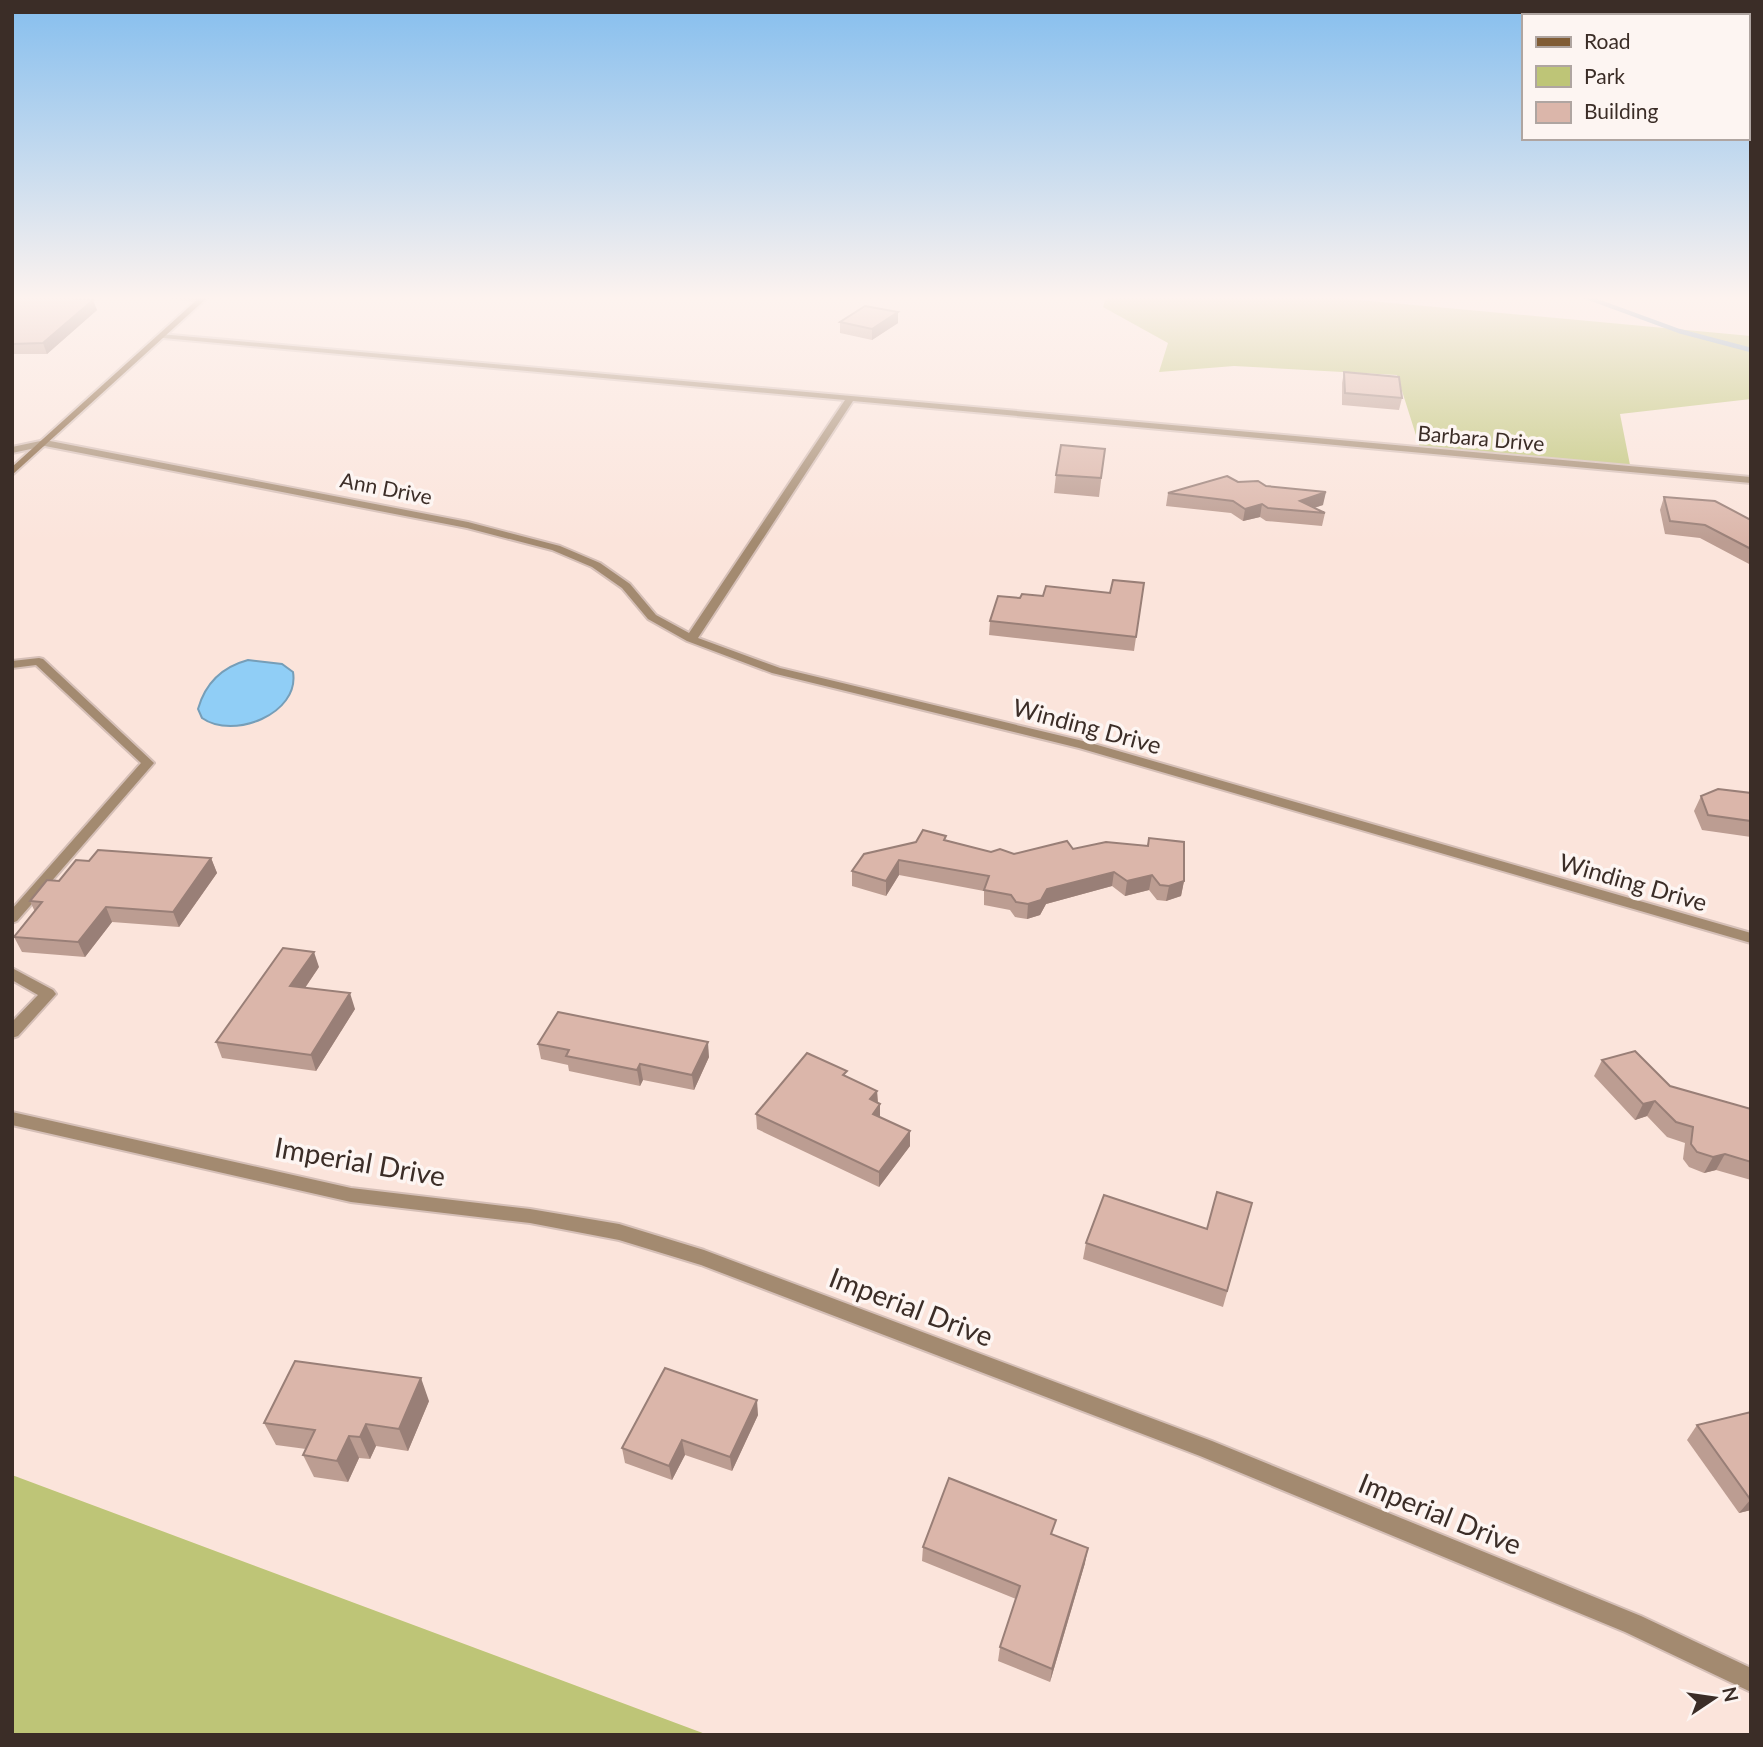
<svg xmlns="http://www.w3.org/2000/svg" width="1763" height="1747" viewBox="0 0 1763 1747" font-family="Lato,sans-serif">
<rect width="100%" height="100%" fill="#fbe4db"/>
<!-- green -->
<g fill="#bec577">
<path d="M 1106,297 L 1327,297 L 1751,336 L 1751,399 L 1620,414 L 1630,465 L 1420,448 L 1397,375 L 1234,366 L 1159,372 L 1168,343 L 1103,307 Z"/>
<path d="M 12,1475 L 708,1735 L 12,1735 Z"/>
</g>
<!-- water -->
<path fill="#90cef6" stroke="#769eb8" stroke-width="2" d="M 248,660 L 282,664 L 293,672 C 300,714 233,740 202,718 L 198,709 C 205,684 222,667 248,660 Z"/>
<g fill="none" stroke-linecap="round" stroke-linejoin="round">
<!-- stream -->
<path stroke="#769eb8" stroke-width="4.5" d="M 1586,297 L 1679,331 L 1751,350"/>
<defs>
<g id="lane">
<path d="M 39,658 L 43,659 L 154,763 L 17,921 L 12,923 L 12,909 L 141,763 L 36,665 L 12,668 L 12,661 Z"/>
<path d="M 12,968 L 53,990 L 56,994 L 18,1036 L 12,1038 L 12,1022 L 38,995 L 12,980 Z"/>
</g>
<g id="street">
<path d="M 171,297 L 203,297 L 206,299 L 202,301 Z"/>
<path d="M 160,334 L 1751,477 L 1751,483 L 853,401 L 698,638 L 780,668 L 1087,742 L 1751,933 L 1751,943 L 1079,748 L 772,673 L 687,641 L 648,619 L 622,588 L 592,567 L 552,550 L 467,528 L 45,446 L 12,453 L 12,447 L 45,440 L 468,522 L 560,546 L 600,563 L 630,584 L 656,615 L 689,633 L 845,400 L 163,338 L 160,338 Z"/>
<path d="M 12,1112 L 351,1188 L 530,1209 L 619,1224 L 704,1250 L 1212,1441 L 1641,1616 L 1751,1668 L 1751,1692 L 1625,1632 L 1200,1456 L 701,1265 L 619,1240 L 530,1223 L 351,1202 L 12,1125 Z"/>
</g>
<path id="secondary" d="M 200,297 L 208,297 L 12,475 L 12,467 Z"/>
</defs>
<!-- lane casing -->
<use href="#lane" stroke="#d5bfb7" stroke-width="4"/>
<!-- street casing -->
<use href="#street" stroke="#d5bfb7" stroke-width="4"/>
<!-- secondary casing -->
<use href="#secondary" stroke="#d5bfb7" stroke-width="4"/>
<!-- lane -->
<use href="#lane" fill="#a38a70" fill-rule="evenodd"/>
<!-- street -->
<use href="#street" fill="#a38a70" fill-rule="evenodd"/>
<!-- secondary -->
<use href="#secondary" fill="#805c35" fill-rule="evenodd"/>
</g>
<!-- wall -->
<g fill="#bc9d92">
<path d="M 12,298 L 73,298 L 97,310 L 47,354 L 12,354 Z"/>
<path d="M 840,322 L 898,323 L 872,340 L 840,333 Z"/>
<path d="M 1344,372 L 1402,398 L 1399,410 L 1342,405 L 1342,383 Z"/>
<path d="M 1105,449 L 1099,497 L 1054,493 L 1056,475 Z"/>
<path d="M 1238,482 L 1266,486 L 1323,505 L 1314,508 L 1325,513 L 1322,526 L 1266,521 L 1260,517 L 1243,521 L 1231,513 L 1166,506 L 1168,493 Z"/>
<path d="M 1664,497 L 1751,520 L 1751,565 L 1700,538 L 1665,534 L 1660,510 Z"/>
<path d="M 1144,583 L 1134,651 L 989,635 L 990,621 L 1020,598 L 1043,596 L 1110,593 Z"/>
<path d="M 1751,793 L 1751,837 L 1702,830 L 1694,811 L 1701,796 Z"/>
<path d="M 1149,838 L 1184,881 L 1181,896 L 1166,901 L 1157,900 L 1149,890 L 1125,896 L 1112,886 L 1046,904 L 1040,915 L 1027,919 L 1015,917 L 1010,910 L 984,905 L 984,891 L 899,875 L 886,896 L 852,886 L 852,871 L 946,840 L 991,852 L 1014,854 L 1073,849 L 1147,846 Z"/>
<path d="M 211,858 L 217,873 L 179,927 L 112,922 L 85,957 L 22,952 L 14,937 L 35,912 L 30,901 L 89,861 Z"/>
<path d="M 319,967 L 305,988 L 355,1009 L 316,1071 L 222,1058 L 216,1042 Z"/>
<path d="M 538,1044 L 709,1057 L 694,1090 L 643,1080 L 640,1086 L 569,1071 L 568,1065 L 541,1059 Z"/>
<path d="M 1602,1060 L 1670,1086 L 1751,1109 L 1751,1180 L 1716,1170 L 1704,1173 L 1689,1167 L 1683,1159 L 1685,1143 L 1667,1137 L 1647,1116 L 1635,1120 L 1594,1076 Z"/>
<path d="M 847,1077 L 877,1091 L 878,1103 L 880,1104 L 880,1117 L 910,1131 L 910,1146 L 879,1187 L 757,1129 L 756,1114 Z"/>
<path d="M 1252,1203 L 1223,1307 L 1083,1259 L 1086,1243 L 1207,1229 Z"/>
<path d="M 429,1401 L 408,1451 L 376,1446 L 370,1459 L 359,1458 L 348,1482 L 314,1477 L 303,1455 L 306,1449 L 276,1445 L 264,1423 Z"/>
<path d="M 1751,1412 L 1751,1510 L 1739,1513 L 1687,1440 L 1697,1425 Z"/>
<path d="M 758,1415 L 732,1471 L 685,1455 L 672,1480 L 625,1463 L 622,1448 Z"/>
<path d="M 1053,1535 L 1085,1563 L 1050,1682 L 998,1661 L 1000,1647 L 1016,1599 L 922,1561 L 923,1547 Z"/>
</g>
<!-- shaded-wall -->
<g fill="#997f77">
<path d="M 93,300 L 97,310 L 47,354 L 43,343 Z"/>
<path d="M 898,312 L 898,323 L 872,340 L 872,329 Z"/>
<path d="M 1326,492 L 1323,505 L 1304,511 L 1300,501 Z"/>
<path d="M 1262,504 L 1260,517 L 1243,521 L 1245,509 Z"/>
<path d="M 211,858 L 217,873 L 179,927 L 173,912 Z"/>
<path d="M 899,860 L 899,875 L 886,896 L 886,881 Z"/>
<path d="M 1114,872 L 1112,886 L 1046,904 L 1040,915 L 1027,919 L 1028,904 L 1047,889 Z"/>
<path d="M 1152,875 L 1149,890 L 1125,896 L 1127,881 Z"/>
<path d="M 1184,881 L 1181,896 L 1166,901 L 1169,886 Z"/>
<path d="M 106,907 L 112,922 L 85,957 L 78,942 Z"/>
<path d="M 314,952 L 319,967 L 296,1001 L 290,986 Z"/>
<path d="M 350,993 L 355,1009 L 316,1071 L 311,1055 Z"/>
<path d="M 708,1042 L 709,1057 L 694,1090 L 692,1075 Z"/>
<path d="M 640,1064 L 643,1080 L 640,1086 L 637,1070 Z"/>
<path d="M 877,1091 L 878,1106 L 870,1099 Z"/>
<path d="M 1655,1101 L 1647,1116 L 1635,1120 L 1643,1104 Z"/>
<path d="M 880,1104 L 880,1120 L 873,1114 Z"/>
<path d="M 910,1131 L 910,1146 L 879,1187 L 879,1172 Z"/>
<path d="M 1725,1154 L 1716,1170 L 1704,1173 L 1713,1157 Z"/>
<path d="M 421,1378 L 429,1401 L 408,1451 L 399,1429 Z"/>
<path d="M 757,1400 L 758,1415 L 732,1471 L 730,1457 Z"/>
<path d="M 366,1424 L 376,1446 L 370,1459 L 360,1437 Z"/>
<path d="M 349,1436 L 359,1458 L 348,1482 L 337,1461 Z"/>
<path d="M 682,1440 L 685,1455 L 672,1480 L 669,1466 Z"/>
<path d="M 1751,1499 L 1751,1510 L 1739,1513 Z"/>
<path d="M 1088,1548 L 1085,1563 L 1050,1682 L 1052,1669 Z"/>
</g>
<!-- building -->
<g fill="#dbb6aa" stroke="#997f77" stroke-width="2">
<path d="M 27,297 L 72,297 L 70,298 L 93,300 L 43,343 L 12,344 L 12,298 Z"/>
<path d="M 865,306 L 898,312 L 872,329 L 840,322 Z"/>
<path d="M 1344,372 L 1399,377 L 1402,398 L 1345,393 Z"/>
<path d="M 1061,445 L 1105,449 L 1101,478 L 1056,475 Z"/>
<path d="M 1227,476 L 1238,482 L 1258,481 L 1266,486 L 1326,492 L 1300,501 L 1325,513 L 1268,508 L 1262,504 L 1245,509 L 1233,501 L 1168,493 Z"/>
<path d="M 1664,497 L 1715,501 L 1751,520 L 1751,549 L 1705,525 L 1670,521 Z"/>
<path d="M 1113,580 L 1144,583 L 1136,637 L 990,621 L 998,596 L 1020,598 L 1022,594 L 1043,596 L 1046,586 L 1110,593 Z"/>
<path d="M 1718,789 L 1751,793 L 1751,821 L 1708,815 L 1701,796 Z"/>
<path d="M 923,830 L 946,836 L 944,840 L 991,852 L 1000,849 L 1014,854 L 1067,841 L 1073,849 L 1106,842 L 1148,846 L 1149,838 L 1184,842 L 1184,881 L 1169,886 L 1160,885 L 1152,875 L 1127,881 L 1114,872 L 1047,889 L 1041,900 L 1028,904 L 1016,902 L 1011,895 L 984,890 L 989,876 L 899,860 L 886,881 L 852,871 L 864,854 L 916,842 Z"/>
<path d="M 98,850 L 211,858 L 173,912 L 106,907 L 78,942 L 14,937 L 42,902 L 30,901 L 47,880 L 59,881 L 76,860 L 89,861 Z"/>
<path d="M 283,948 L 314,952 L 290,986 L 350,993 L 311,1055 L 216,1042 Z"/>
<path d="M 558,1012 L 708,1042 L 692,1075 L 640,1064 L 637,1070 L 566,1056 L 569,1050 L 538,1044 Z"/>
<path d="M 1635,1051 L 1670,1086 L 1751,1109 L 1751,1162 L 1725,1154 L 1713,1157 L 1697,1152 L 1691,1144 L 1693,1127 L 1676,1122 L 1655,1101 L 1643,1104 L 1602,1060 Z"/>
<path d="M 807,1053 L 847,1071 L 843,1075 L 877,1091 L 870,1099 L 880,1104 L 873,1114 L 910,1131 L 879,1172 L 756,1114 Z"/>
<path d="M 1217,1192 L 1252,1203 L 1227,1291 L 1086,1243 L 1104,1195 L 1207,1229 Z"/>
<path d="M 295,1361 L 421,1378 L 399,1429 L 366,1424 L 360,1437 L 349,1436 L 337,1461 L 303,1455 L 315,1430 L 264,1423 Z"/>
<path d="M 665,1368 L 757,1400 L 730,1457 L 682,1440 L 669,1466 L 622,1448 Z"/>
<path d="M 1751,1412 L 1751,1499 L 1750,1499 L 1697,1425 Z"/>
<path d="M 949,1478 L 1056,1520 L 1051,1534 L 1088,1548 L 1052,1669 L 1000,1647 L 1020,1586 L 923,1547 Z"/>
</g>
<!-- sky -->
<linearGradient id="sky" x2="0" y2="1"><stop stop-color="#85beee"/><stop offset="0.55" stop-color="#fdf3ef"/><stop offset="1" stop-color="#fdf3ef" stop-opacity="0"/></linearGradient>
<rect width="1763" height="542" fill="url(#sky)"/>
<g text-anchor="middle" stroke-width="7" stroke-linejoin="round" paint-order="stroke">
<!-- far-street labels -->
<g font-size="21" fill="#3b2d27" stroke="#fdf5f2">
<text transform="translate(1481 439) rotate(5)" y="7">Barbara Drive</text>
<text transform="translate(386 489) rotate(11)" y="7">Ann Drive</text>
</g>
<!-- street labels -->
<g font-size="24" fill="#3b2d27" stroke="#fdf5f2">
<text transform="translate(1087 727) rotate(15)" y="8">Winding Drive</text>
<text transform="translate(1633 883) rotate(16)" y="8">Winding Drive</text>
</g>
<!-- near-street labels -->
<g font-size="28" fill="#3b2d27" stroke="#fdf5f2">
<text transform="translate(360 1162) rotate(10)" y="10">Imperial Drive</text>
<text transform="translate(911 1307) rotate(21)" y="10">Imperial Drive</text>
<text transform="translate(1440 1514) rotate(22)" y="10">Imperial Drive</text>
</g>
</g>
<!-- border -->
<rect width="1763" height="1747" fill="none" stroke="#3b2d27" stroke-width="28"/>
<!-- legend -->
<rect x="1522" y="14" width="228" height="126" fill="#fdf5f2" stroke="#afa5a1" stroke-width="2"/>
<rect x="1536" y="37" width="35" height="10" fill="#805c35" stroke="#afa5a1" stroke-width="2"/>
<text x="1584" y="49" font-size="21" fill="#3b2d27">Road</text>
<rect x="1536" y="66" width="35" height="21" fill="#bec577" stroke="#afa5a1" stroke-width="2"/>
<text x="1584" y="84" font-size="21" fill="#3b2d27">Park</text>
<rect x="1536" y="102" width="35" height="21" fill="#dbb6aa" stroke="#afa5a1" stroke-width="2"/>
<text x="1584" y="119" font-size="21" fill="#3b2d27">Building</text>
<!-- north arrow -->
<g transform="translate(1714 1698) rotate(77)" stroke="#fdf5f2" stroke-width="5" paint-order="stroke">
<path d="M0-5L12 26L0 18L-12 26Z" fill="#3b2d27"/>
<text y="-10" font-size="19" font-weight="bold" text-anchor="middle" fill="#3b2d27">N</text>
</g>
</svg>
